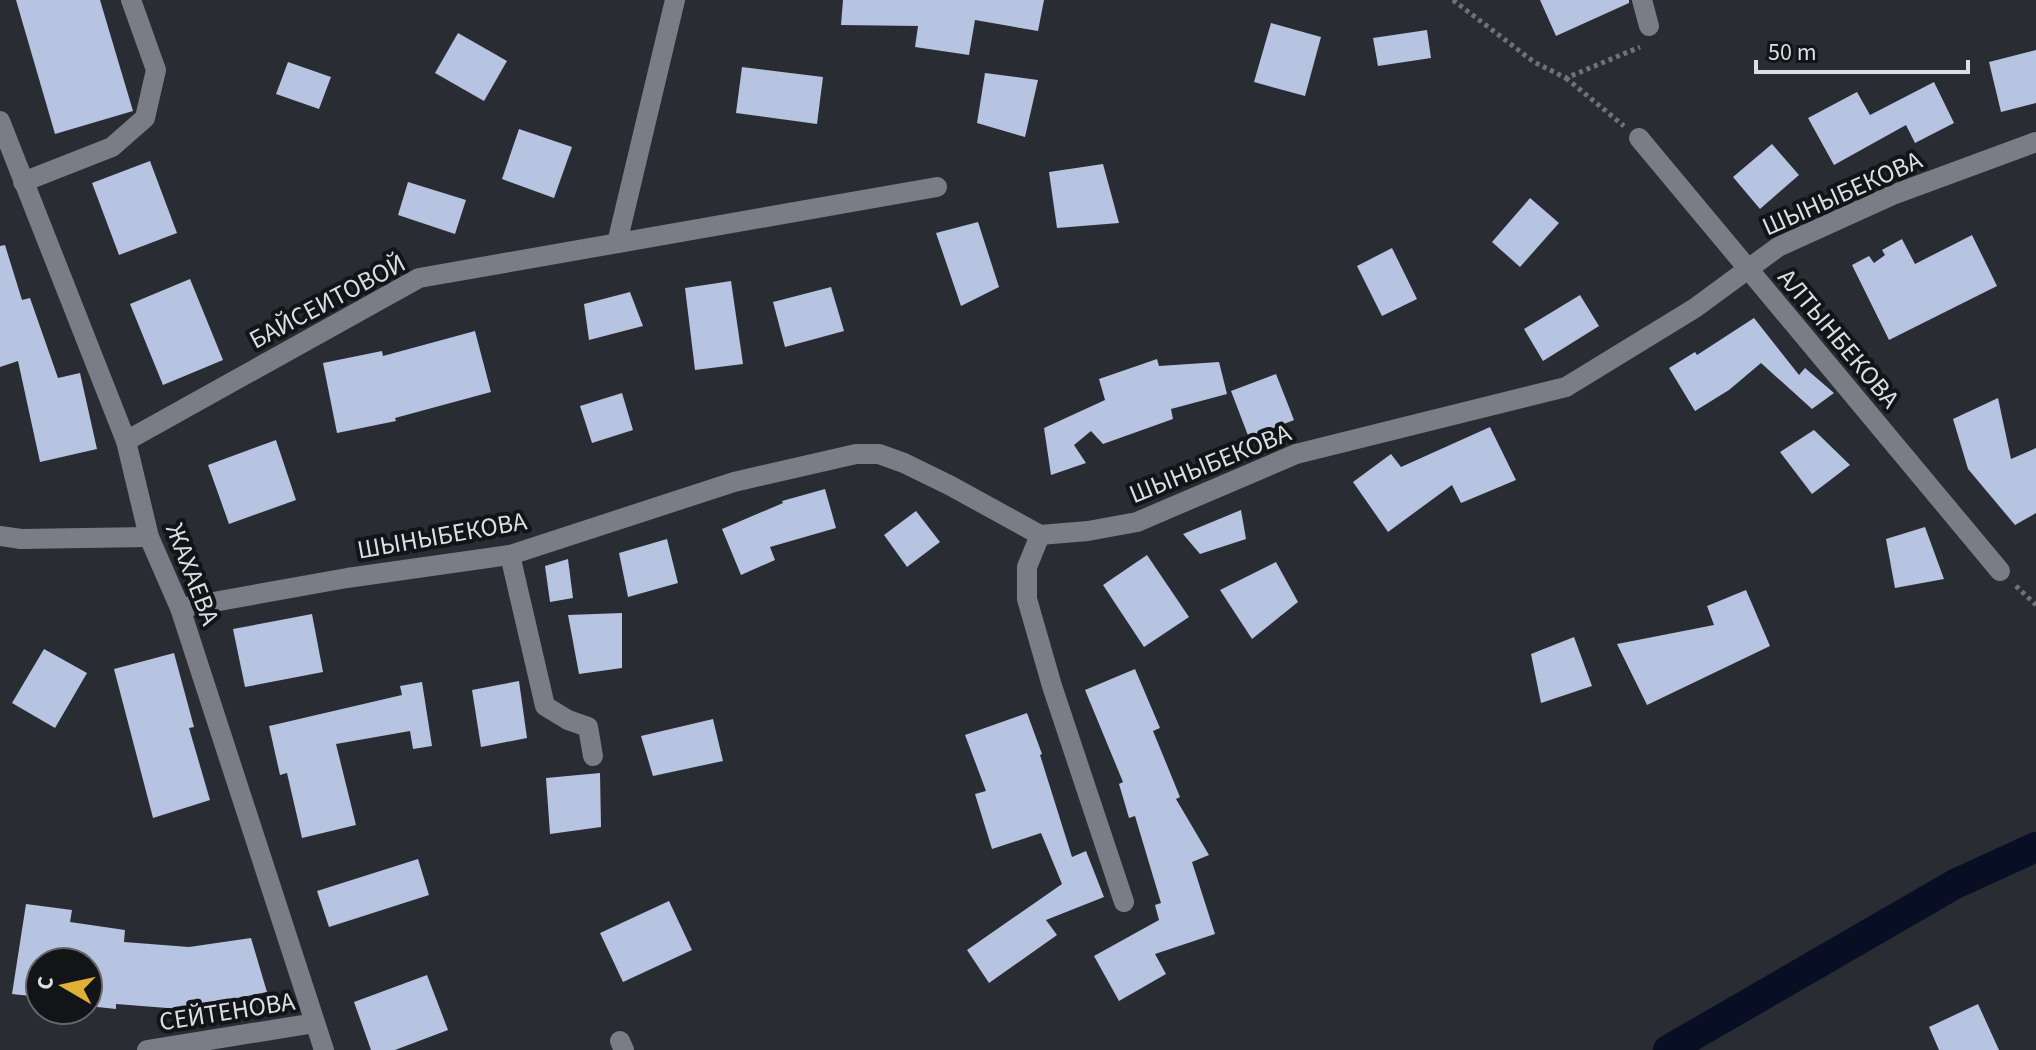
<svg xmlns="http://www.w3.org/2000/svg" width="2036" height="1050" viewBox="0 0 2036 1050" font-family="'Source Sans 3',sans-serif">
<rect width="100%" height="100%" fill="#292c32"/>
<g fill="none" stroke-linecap="round" stroke-linejoin="round">
<!-- canal -->
<path stroke="#080f24" stroke-width="30" d="M 1668,1050 L 1955,884 L 2036,847"/>
</g>
<!-- building -->
<g fill="#b6c3e1">
<path d="M 16,0 L 100,0 L 133,111 L 55,134 Z"/>
<path d="M 843,0 L 1044,0 L 1038,31 L 975,20 L 969,55 L 915,47 L 918,26 L 841,25 Z"/>
<path d="M 1540,0 L 1629,0 L 1629,3 L 1556,36 Z"/>
<path d="M 1271,23 L 1321,37 L 1305,96 L 1254,82 Z"/>
<path d="M 1427,30 L 1431,58 L 1378,66 L 1373,38 Z"/>
<path d="M 458,33 L 507,61 L 484,101 L 435,73 Z"/>
<path d="M 2036,50 L 2036,103 L 2001,112 L 1989,62 Z"/>
<path d="M 288,62 L 331,77 L 319,109 L 276,94 Z"/>
<path d="M 742,67 L 823,77 L 817,124 L 736,113 Z"/>
<path d="M 985,73 L 1038,80 L 1025,137 L 977,123 Z"/>
<path d="M 1934,82 L 1954,123 L 1915,143 L 1906,125 L 1834,165 L 1808,118 L 1857,92 L 1870,115 Z"/>
<path d="M 519,129 L 572,147 L 554,198 L 502,179 Z"/>
<path d="M 1772,144 L 1799,175 L 1760,209 L 1733,177 Z"/>
<path d="M 150,161 L 177,233 L 119,255 L 92,183 Z"/>
<path d="M 1103,164 L 1119,223 L 1057,228 L 1049,172 Z"/>
<path d="M 408,182 L 466,200 L 455,234 L 398,215 Z"/>
<path d="M 1530,198 L 1559,223 L 1520,267 L 1492,242 Z"/>
<path d="M 978,222 L 999,287 L 961,306 L 936,233 Z"/>
<path d="M 1972,235 L 1997,286 L 1889,340 L 1852,265 L 1869,256 L 1874,263 L 1885,255 L 1882,250 L 1902,239 L 1915,264 Z"/>
<path d="M 5,245 L 22,300 L 30,298 L 58,378 L 80,373 L 97,449 L 40,462 L 18,361 L 0,367 L 0,246 Z"/>
<path d="M 1392,248 L 1417,299 L 1382,316 L 1357,266 Z"/>
<path d="M 190,279 L 223,360 L 163,385 L 130,304 Z"/>
<path d="M 731,281 L 743,364 L 695,370 L 685,288 Z"/>
<path d="M 831,287 L 844,331 L 785,347 L 773,302 Z"/>
<path d="M 630,292 L 643,326 L 589,340 L 584,304 Z"/>
<path d="M 1580,295 L 1599,326 L 1543,361 L 1524,329 Z"/>
<path d="M 1754,318 L 1799,375 L 1805,368 L 1834,393 L 1812,409 L 1761,363 L 1729,390 L 1695,411 L 1669,368 L 1695,352 L 1697,355 Z"/>
<path d="M 475,331 L 491,392 L 395,418 L 396,421 L 337,433 L 323,363 L 382,351 L 383,356 Z"/>
<path d="M 1157,359 L 1159,366 L 1219,362 L 1227,394 L 1171,409 L 1173,419 L 1103,444 L 1091,431 L 1074,445 L 1086,463 L 1051,475 L 1044,428 L 1105,400 L 1099,379 Z"/>
<path d="M 1276,374 L 1294,420 L 1249,438 L 1231,391 Z"/>
<path d="M 622,393 L 633,430 L 592,443 L 580,406 Z"/>
<path d="M 1998,398 L 2011,459 L 2036,448 L 2036,513 L 2015,525 L 1968,469 L 1953,419 Z"/>
<path d="M 1490,427 L 1516,480 L 1461,503 L 1452,485 L 1388,532 L 1353,482 L 1391,454 L 1401,467 Z"/>
<path d="M 1814,430 L 1850,465 L 1812,494 L 1780,452 Z"/>
<path d="M 276,440 L 296,500 L 229,524 L 208,465 Z"/>
<path d="M 825,489 L 836,528 L 770,547 L 775,560 L 741,575 L 722,529 L 783,503 L 782,501 Z"/>
<path d="M 1241,510 L 1246,539 L 1200,554 L 1183,534 Z"/>
<path d="M 916,511 L 940,542 L 907,567 L 884,535 Z"/>
<path d="M 1925,527 L 1944,579 L 1895,588 L 1886,539 Z"/>
<path d="M 667,539 L 678,583 L 628,597 L 619,553 Z"/>
<path d="M 1147,555 L 1189,617 L 1144,647 L 1103,585 Z"/>
<path d="M 568,559 L 573,598 L 550,602 L 545,566 Z"/>
<path d="M 1276,562 L 1298,602 L 1252,639 L 1220,590 Z"/>
<path d="M 1746,590 L 1770,646 L 1647,705 L 1617,644 L 1714,625 L 1707,606 Z"/>
<path d="M 622,613 L 622,668 L 579,674 L 568,615 Z"/>
<path d="M 312,614 L 323,672 L 245,687 L 233,629 Z"/>
<path d="M 1574,637 L 1592,686 L 1541,703 L 1531,654 Z"/>
<path d="M 44,649 L 87,673 L 55,728 L 12,703 Z"/>
<path d="M 174,653 L 194,727 L 189,728 L 210,800 L 153,818 L 114,669 Z"/>
<path d="M 1135,669 L 1160,728 L 1153,731 L 1180,797 L 1176,799 L 1209,855 L 1192,862 L 1215,934 L 1155,954 L 1166,974 L 1119,1001 L 1094,956 L 1159,920 L 1155,905 L 1161,903 L 1135,816 L 1129,818 L 1119,784 L 1123,782 L 1085,690 Z"/>
<path d="M 519,681 L 527,738 L 481,747 L 472,690 Z"/>
<path d="M 422,682 L 432,746 L 413,749 L 410,731 L 336,744 L 356,825 L 302,838 L 287,773 L 280,775 L 269,726 L 402,695 L 400,686 Z"/>
<path d="M 1027,713 L 1042,754 L 1040,755 L 1072,857 L 1086,851 L 1104,897 L 1046,920 L 1057,935 L 989,983 L 967,950 L 1062,884 L 1041,833 L 992,849 L 975,794 L 986,791 L 965,735 Z"/>
<path d="M 713,719 L 723,761 L 653,776 L 641,736 Z"/>
<path d="M 600,773 L 601,827 L 550,834 L 546,778 Z"/>
<path d="M 418,859 L 429,895 L 329,927 L 317,891 Z"/>
<path d="M 669,901 L 692,950 L 623,982 L 600,933 Z"/>
<path d="M 26,904 L 72,910 L 70,922 L 125,930 L 124,942 L 189,947 L 251,938 L 267,992 L 180,1009 L 116,1004 L 116,1009 L 88,1006 L 88,962 L 40,962 L 40,997 L 12,994 Z"/>
<path d="M 427,975 L 448,1030 L 395,1050 L 371,1050 L 354,1002 Z"/>
<path d="M 1978,1004 L 1999,1050 L 1939,1050 L 1929,1027 Z"/>
</g>
<g fill="none" stroke-linecap="round" stroke-linejoin="round">
<!-- path -->
<g stroke="#6f7278" stroke-width="5" stroke-dasharray="4 4" stroke-linecap="butt">
<path d="M 1453,0 L 1534,62 L 1566,78 L 1640,47"/>
<path d="M 1566,78 L 1624,126"/>
<path d="M 2016,586 L 2036,605"/>
</g>
<!-- minor -->
<g stroke="#7a7d85" stroke-width="20">
<path d="M 1642,0 L 1649,26"/>
<path d="M 0,121 L 126,441 L 149,537 L 180,608 L 324,1050"/>
<path d="M 1639,138 L 2000,571"/>
<path d="M 23,182 L 112,147 L 145,118 L 156,70 L 131,0"/>
<path d="M 617,243 L 675,0"/>
<path d="M 126,441 L 419,278 L 937,187"/>
<path d="M 1040,535 L 1027,567 L 1027,599 L 1052,686 L 1124,902"/>
<path d="M 0,536 L 21,539 L 149,537"/>
<path d="M 510,555 L 545,706 L 568,720 L 588,727 L 593,756"/>
<path d="M 180,608 L 347,578 L 510,555 L 734,482 L 856,454 L 879,454 L 904,463 L 951,486 L 1040,535 L 1088,531 L 1137,522 L 1296,454 L 1566,387 L 1695,308 L 1778,247 L 1895,194 L 2036,142"/>
<path d="M 620,1041 L 624,1050"/>
<path d="M 147,1050 L 315,1023"/>
</g>
</g>
<g text-anchor="middle" stroke-width="8" stroke-linejoin="round" paint-order="stroke">
<!-- street labels -->
<g font-size="26" fill="#dcdee3" stroke="#131417">
<text transform="translate(1842 193) rotate(-24)" y="9">ШЫНЫБЕКОВА</text>
<text transform="translate(327 301) rotate(-28)" y="9">БАЙСЕИТОВОЙ</text>
<text transform="translate(1839 338) rotate(50)" y="9">АЛТЫНБЕКОВА</text>
<text transform="translate(1210 463) rotate(-22)" y="9">ШЫНЫБЕКОВА</text>
<text transform="translate(442 535) rotate(-10)" y="9">ШЫНЫБЕКОВА</text>
<text transform="translate(193 574) rotate(69)" y="9">ЖАХАЕВА</text>
<text transform="translate(227 1011) rotate(-9)" y="9">СЕЙТЕНОВА</text>
</g>
</g>
<!-- north arrow -->
<g transform="translate(64 986) rotate(279)"><circle r="38" fill="#131417" stroke="#636569" stroke-width="2"/>
<path d="M0-6L14 30L0 20L-14 30Z" fill="#e0b034"/>
<text y="-12" font-size="22" font-weight="bold" text-anchor="middle" fill="#dcdee3">С</text>
</g>
<!-- scale -->
<path d="M1756 60v12h212v-12" fill="none" stroke="#dcdee3" stroke-width="4"/>
<text x="1768" y="60" font-size="24" fill="#dcdee3" stroke="#131417" stroke-width="6" paint-order="stroke">50 m</text>
</svg>
